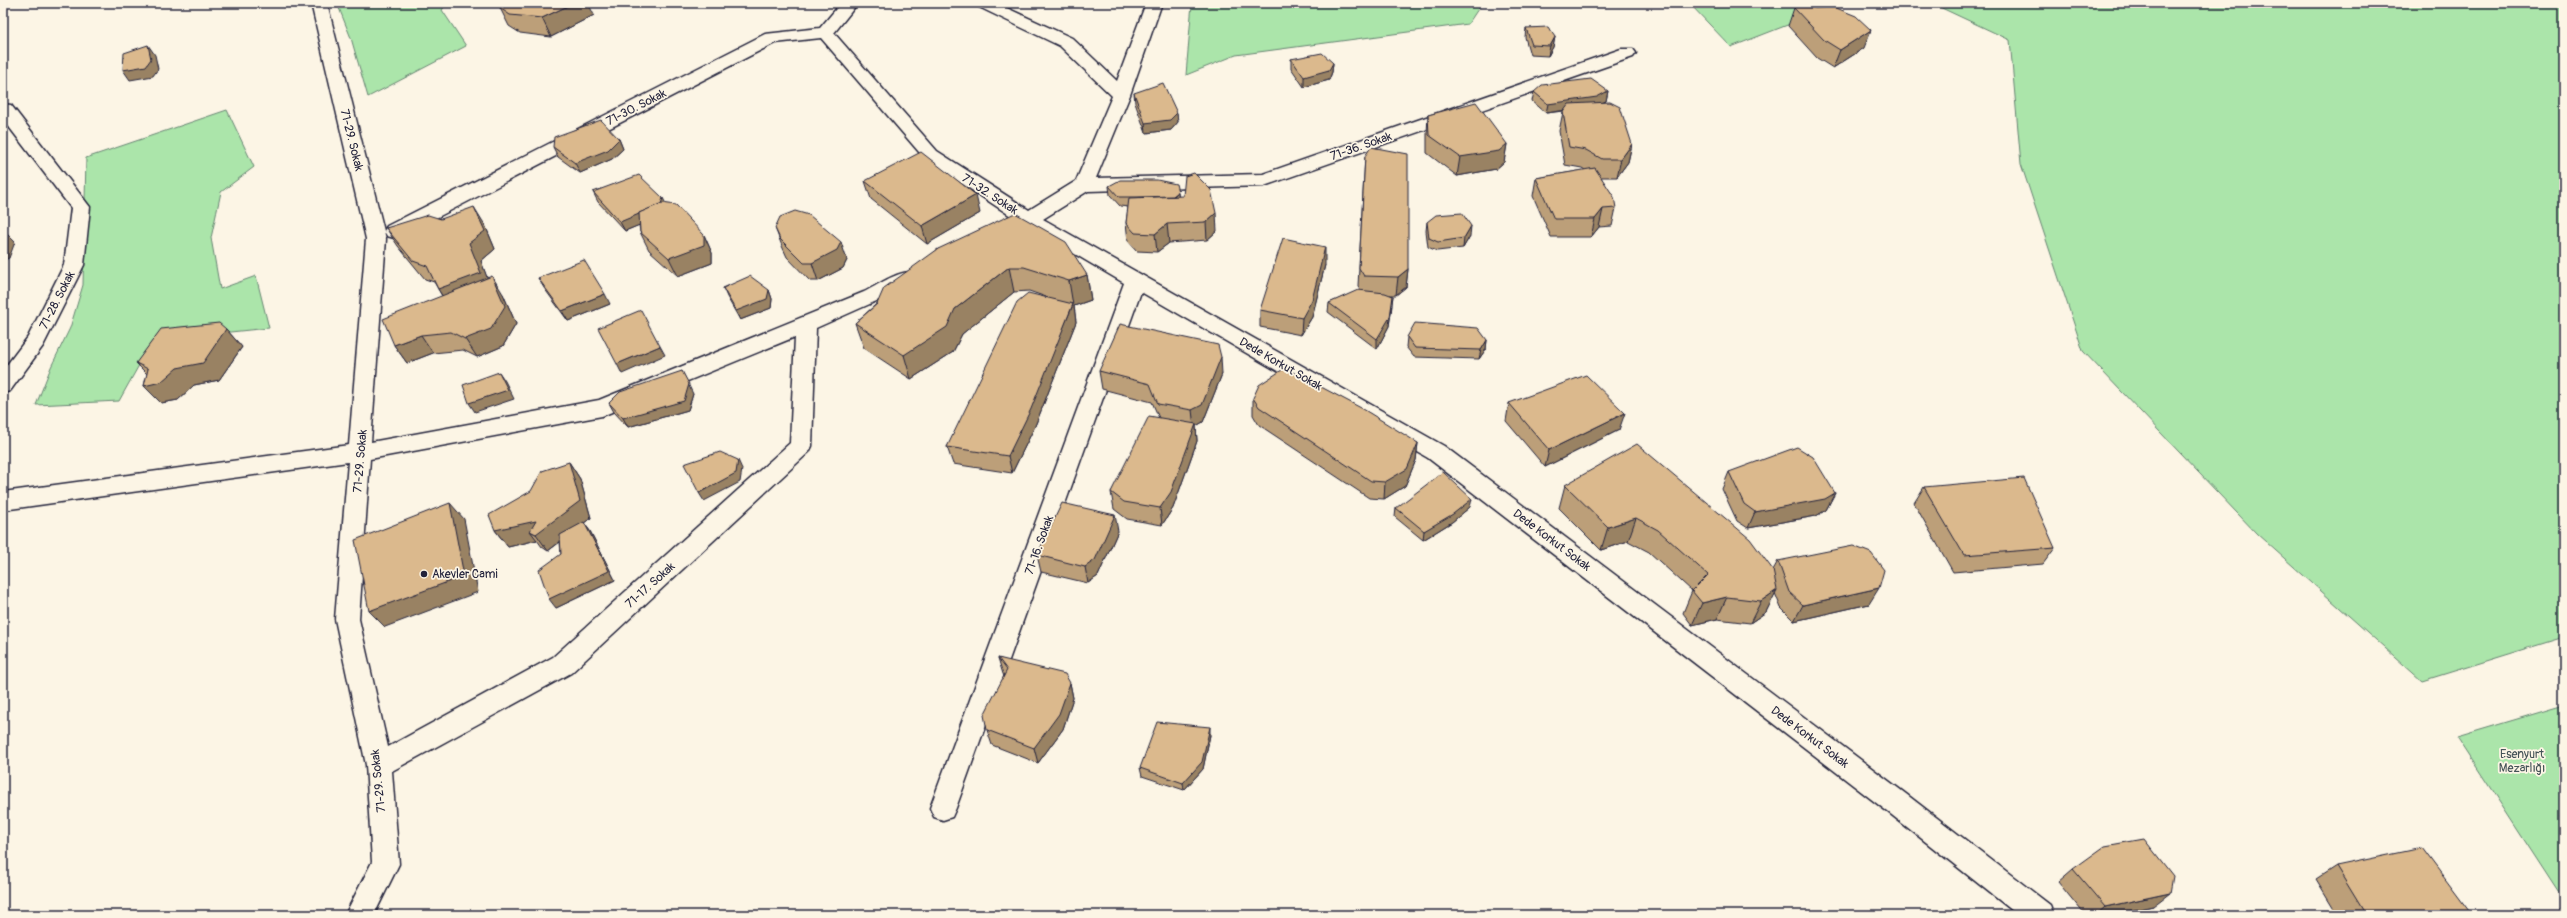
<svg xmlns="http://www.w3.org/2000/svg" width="2567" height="918" viewBox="0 0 2567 918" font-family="Pangolin,sans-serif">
<rect width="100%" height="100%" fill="#fcf5e5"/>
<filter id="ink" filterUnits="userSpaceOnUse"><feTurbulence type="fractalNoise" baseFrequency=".025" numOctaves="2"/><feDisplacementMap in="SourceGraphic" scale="8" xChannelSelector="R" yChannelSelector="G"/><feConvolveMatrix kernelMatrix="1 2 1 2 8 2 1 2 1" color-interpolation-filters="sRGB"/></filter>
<g filter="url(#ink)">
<!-- green -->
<g fill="#abe5aa" stroke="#668472">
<path d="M 337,3 L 447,3 L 442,10 L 466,46 L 368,97 L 351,38 Z"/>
<path d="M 1192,3 L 1482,3 L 1468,24 L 1236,55 L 1186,75 Z"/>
<path d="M 1689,3 L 1844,3 L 1731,47 Z"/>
<path d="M 1931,3 L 2564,3 L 2564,637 L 2422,681 L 2257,534 L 2083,351 L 2021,164 L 2010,40 Z"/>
<path d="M 227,110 L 254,167 L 221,192 L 211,238 L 220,289 L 256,276 L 269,328 L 153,340 L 119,401 L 36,405 L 51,367 L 70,328 L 83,285 L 86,158 Z"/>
<path d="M 2564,705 L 2564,901 L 2457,737 Z"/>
</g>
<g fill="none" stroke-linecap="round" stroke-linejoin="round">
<defs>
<g id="minor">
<path d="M 311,3 L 327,3 L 386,239 L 371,442 L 599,400 L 864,292 C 879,285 901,268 917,273 L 920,278 L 917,283 L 816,328 L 812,446 L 809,452 L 571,673 L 392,771 L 399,864 L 374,915 L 345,915 L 372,862 L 366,765 L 335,619 L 348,462 L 3,510 L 3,492 L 349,445 L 366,239 ZM 795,337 L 790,443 L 553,657 L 388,747 L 359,619 L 370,459 L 602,416 Z"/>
<path d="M 841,3 L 858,3 L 834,33 L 937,151 L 1029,210 L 1076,181 L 1112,96 L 1060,46 L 977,6 L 975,3 L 996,3 L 1072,38 L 1117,81 L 1146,3 L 1162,3 L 1130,95 L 1096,178 L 1263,174 L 1621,49 L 1633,49 L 1636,53 L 1633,57 L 1264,186 L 1088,191 L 1043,219 L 1444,446 L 1906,794 L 2050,905 L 2054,915 L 2018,915 L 1888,812 L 1428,458 L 1141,292 L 956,808 L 952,817 L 943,820 L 934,817 L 930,808 L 1124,283 L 1029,227 L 1018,232 L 1011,230 L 1008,225 L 1014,218 L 925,159 L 821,38 L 775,43 L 401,236 L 394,238 L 387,236 L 384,231 L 387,226 L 765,34 L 820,28 Z"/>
<path d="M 3,104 L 11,105 L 90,207 L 84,265 L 43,346 L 10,391 L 3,393 L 3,370 L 28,337 L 64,265 L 71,208 L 3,119 Z"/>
</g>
</defs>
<!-- minor casing -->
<use href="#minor" stroke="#22223b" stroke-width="3"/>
<!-- minor -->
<use href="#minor" fill="#fcf5e5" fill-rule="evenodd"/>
</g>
<!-- wall -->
<g fill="#bc9f79" stroke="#22223b">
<path d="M 500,8 L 594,15 L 551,37 L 520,33 L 509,26 Z"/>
<path d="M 1794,8 L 1815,8 L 1864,48 L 1833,68 L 1817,58 L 1788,26 Z"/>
<path d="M 1526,28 L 1555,37 L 1553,47 L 1548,56 L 1530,55 L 1525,37 Z"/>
<path d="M 1291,59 L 1333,63 L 1332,72 L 1329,80 L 1304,87 L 1291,68 Z"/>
<path d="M 1608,91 L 1606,101 L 1602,103 L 1632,144 L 1628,162 L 1617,177 L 1601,177 L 1616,208 L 1612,226 L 1599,227 L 1591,237 L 1551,237 L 1533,196 L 1536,178 L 1585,170 L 1582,168 L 1565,165 L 1559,131 L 1563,112 L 1564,111 L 1546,113 L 1532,101 L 1534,92 Z"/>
<path d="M 1134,93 L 1177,113 L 1178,122 L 1171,130 L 1146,133 L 1135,103 Z"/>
<path d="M 1428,115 L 1507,144 L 1504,162 L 1496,169 L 1457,176 L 1427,153 L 1427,133 Z"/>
<path d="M 619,139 L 623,149 L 612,159 L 580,173 L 558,157 L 553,147 Z"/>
<path d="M 1365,156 L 1408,269 L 1406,287 L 1396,295 L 1390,295 L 1392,306 L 1389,326 L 1377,349 L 1328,312 L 1329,303 L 1361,290 L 1358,286 Z"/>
<path d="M 865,181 L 980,213 L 927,244 L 871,199 Z"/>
<path d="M 1109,186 L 1178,192 L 1178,196 L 1217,231 L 1207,240 L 1169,243 L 1157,252 L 1137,251 L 1128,241 L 1126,223 L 1128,207 L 1120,206 L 1110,195 Z"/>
<path d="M 593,192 L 666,204 L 704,235 L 712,253 L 712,263 L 678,276 L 649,250 L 640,232 L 639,225 L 625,231 L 598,202 Z"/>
<path d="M 441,219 L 485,225 L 495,249 L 481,261 L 487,278 L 503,294 L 516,324 L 503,346 L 477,357 L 463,350 L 433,353 L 407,363 L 394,345 L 442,296 L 434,282 L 425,279 L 398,246 L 386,228 Z"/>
<path d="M 1427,222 L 1470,236 L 1463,248 L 1437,251 L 1428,247 L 1426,231 Z"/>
<path d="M 775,228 L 847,260 L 843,268 L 818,281 L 810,281 L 787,257 L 782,246 Z"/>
<path d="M 938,249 L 1087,275 L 1091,300 L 1074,306 L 1076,322 L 1035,426 L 1012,473 L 953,464 L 947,447 L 1049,298 L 1029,291 L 1014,292 L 962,334 L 953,352 L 911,379 L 864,348 L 855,323 Z"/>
<path d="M 1325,265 L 1312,317 L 1301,335 L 1260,327 L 1260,310 Z"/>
<path d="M 538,278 L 610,304 L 568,321 L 544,288 Z"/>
<path d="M 723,288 L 769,290 L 772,299 L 771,308 L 740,320 L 727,297 Z"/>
<path d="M 226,329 L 242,347 L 219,380 L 194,385 L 178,400 L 161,403 L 144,386 L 147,374 L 136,363 Z"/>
<path d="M 1407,337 L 1487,340 L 1486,349 L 1479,359 L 1414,357 L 1406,347 Z"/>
<path d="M 1099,371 L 1222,374 L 1203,422 L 1196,426 L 1197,441 L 1173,508 L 1162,525 L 1127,519 L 1114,509 L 1111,492 L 1159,418 L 1152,402 L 1102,389 Z"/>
<path d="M 693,394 L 688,410 L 628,427 L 614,412 L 609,403 Z"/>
<path d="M 1253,398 L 1418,443 L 1416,460 L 1405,486 L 1384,499 L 1369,498 L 1259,425 L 1253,415 Z"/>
<path d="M 1509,403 L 1619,430 L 1545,467 L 1506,421 Z"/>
<path d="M 569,462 L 580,479 L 591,518 L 584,523 L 590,531 L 615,580 L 556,608 L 561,554 L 560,542 L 548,551 L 542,547 L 537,540 L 508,547 L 495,530 Z"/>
<path d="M 1729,472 L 1835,493 L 1826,510 L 1816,516 L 1748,528 L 1737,521 L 1722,489 Z"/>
<path d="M 1565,485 L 1773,570 L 1778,561 L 1869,604 L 1794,621 L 1781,608 L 1775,593 L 1766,612 L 1750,623 L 1717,619 L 1692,625 L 1683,613 L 1692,591 L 1649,552 L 1628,541 L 1601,550 L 1559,508 Z"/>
<path d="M 1924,487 L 2055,548 L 2043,564 L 1953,572 L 1914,503 Z"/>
<path d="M 1470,507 L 1452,522 L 1423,540 L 1395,517 L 1396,508 Z"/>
<path d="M 1118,531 L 1098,576 L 1088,583 L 1041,572 L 1037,555 Z"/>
<path d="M 998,658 L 1070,683 L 1073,698 L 1063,729 L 1038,763 L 992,745 L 987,730 L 1004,676 L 1003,674 Z"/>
<path d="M 1210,735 L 1203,769 L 1184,790 L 1142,776 L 1140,768 Z"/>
<path d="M 2336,866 L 2472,915 L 2338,915 L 2316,879 Z"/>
<path d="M 2073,869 L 2153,906 L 2112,915 L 2085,915 L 2058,882 Z"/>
</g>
<!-- shaded-wall -->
<g fill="#998263" stroke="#22223b">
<path d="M 574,3 L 588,3 L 594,15 L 551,37 L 542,18 Z"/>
<path d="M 1871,30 L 1864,48 L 1833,68 L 1840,50 Z"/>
<path d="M 1555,37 L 1553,47 L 1548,56 L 1550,46 Z"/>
<path d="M 148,45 L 155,55 L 158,69 L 153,76 L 130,80 L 123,70 Z"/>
<path d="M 1333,63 L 1332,72 L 1329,80 L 1304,87 L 1304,77 Z"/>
<path d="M 1608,91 L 1606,101 L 1595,106 L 1546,113 L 1548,104 Z"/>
<path d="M 1177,113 L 1178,122 L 1171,130 L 1146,133 L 1145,123 Z"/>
<path d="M 619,139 L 623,149 L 612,159 L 580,173 L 575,163 Z"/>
<path d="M 1507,144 L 1504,162 L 1496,169 L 1457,176 L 1460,157 Z"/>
<path d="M 1632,144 L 1628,162 L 1617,177 L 1621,159 Z"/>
<path d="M 1178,192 L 1179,201 L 1172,198 Z"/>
<path d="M 976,195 L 980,213 L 927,244 L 922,226 Z"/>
<path d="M 663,198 L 668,208 L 664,215 L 625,231 L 620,222 Z"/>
<path d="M 474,207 L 485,225 L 495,249 L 481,261 L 492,291 L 449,307 L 438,289 L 469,243 Z"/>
<path d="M 1603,209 L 1599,227 L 1591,237 L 1595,219 Z"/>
<path d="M 1216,213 L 1217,231 L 1207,240 L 1206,222 Z"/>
<path d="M 1167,224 L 1169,243 L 1157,252 L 1155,234 Z"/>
<path d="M 1471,226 L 1470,236 L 1463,248 L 1464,238 Z"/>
<path d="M 3,230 L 15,242 L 9,258 L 3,261 Z"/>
<path d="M 704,235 L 712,253 L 712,263 L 678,276 L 669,258 Z"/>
<path d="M 841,242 L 847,260 L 843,268 L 818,281 L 812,263 Z"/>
<path d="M 1325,247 L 1325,265 L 1312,317 L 1301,335 L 1302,318 Z"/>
<path d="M 1009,267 L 1014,292 L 962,334 L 953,352 L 911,379 L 904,355 L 955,309 Z"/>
<path d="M 1408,269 L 1406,287 L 1396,295 L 1398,277 Z"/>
<path d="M 1087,275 L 1091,300 L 1074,306 L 1076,322 L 1035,426 L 1012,473 L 1008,456 L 1073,305 L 1069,281 Z"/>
<path d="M 492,276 L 503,294 L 516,324 L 503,346 L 477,357 L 465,339 Z"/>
<path d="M 769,290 L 772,299 L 771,308 L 740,320 L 736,311 Z"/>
<path d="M 605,294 L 610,304 L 568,321 L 562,311 Z"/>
<path d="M 1393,296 L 1389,326 L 1377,349 L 1377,339 Z"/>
<path d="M 226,329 L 242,347 L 219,380 L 194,385 L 178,400 L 161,403 L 144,386 L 177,368 Z"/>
<path d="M 421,335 L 433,353 L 407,363 L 394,345 Z"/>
<path d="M 1487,340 L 1486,349 L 1479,359 L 1481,350 Z"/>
<path d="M 660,346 L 665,355 L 622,374 L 617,364 Z"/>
<path d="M 1221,357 L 1222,374 L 1203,422 L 1196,426 L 1197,441 L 1173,508 L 1162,525 L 1160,508 L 1194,427 L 1192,410 Z"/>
<path d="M 682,371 L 693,394 L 688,410 L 628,427 L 623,418 Z"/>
<path d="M 499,372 L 505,381 L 514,399 L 475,412 L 469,403 Z"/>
<path d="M 1625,413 L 1619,430 L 1545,467 L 1549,450 Z"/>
<path d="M 1418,443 L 1416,460 L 1405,486 L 1384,499 L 1385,482 Z"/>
<path d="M 738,460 L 742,469 L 740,482 L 704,501 L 699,493 Z"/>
<path d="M 569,462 L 580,479 L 591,518 L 584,523 L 590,531 L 615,580 L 556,608 L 549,599 L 584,523 L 548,551 L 536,534 L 530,531 L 537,540 L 508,547 L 495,530 Z"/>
<path d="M 1835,493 L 1826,510 L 1816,516 L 1748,528 L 1755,512 Z"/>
<path d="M 1472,499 L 1470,507 L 1452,522 L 1423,540 L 1424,531 Z"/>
<path d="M 450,503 L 464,519 L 478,592 L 385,627 L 369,611 Z"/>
<path d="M 1115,515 L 1118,531 L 1098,576 L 1088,583 L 1085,567 Z"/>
<path d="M 1636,518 L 1628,541 L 1601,550 L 1608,527 Z"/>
<path d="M 1879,588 L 1869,604 L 1794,621 L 1803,605 Z"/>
<path d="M 1777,590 L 1766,612 L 1750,623 L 1761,601 Z"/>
<path d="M 1727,597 L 1717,619 L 1692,625 L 1702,603 Z"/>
<path d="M 1070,683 L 1073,698 L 1063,729 L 1038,763 L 1034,748 Z"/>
<path d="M 1210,727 L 1210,735 L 1203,769 L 1184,790 L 1183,783 Z"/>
<path d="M 2170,893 L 2153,906 L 2112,915 L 2096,915 L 2105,907 Z"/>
</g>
<!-- building -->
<g fill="#dbb98d" stroke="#22223b">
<path d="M 501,3 L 574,3 L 542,18 L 510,15 L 500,8 Z"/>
<path d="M 1798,3 L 1803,3 L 1815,8 L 1834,7 L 1856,16 L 1871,30 L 1840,50 L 1824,40 L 1794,8 Z"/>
<path d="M 1548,27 L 1555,37 L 1550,46 L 1532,45 L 1526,28 Z"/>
<path d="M 148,45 L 151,59 L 146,66 L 123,70 L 124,53 Z"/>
<path d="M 1322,53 L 1333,63 L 1329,70 L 1304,77 L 1291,59 Z"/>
<path d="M 1591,79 L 1608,91 L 1597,97 L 1548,104 L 1534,92 L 1542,85 Z"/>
<path d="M 1163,83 L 1177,113 L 1170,120 L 1145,123 L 1134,93 Z"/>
<path d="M 1476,102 L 1507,144 L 1499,151 L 1460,157 L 1429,135 L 1428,115 Z"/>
<path d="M 1610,102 L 1620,107 L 1632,144 L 1621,159 L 1602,159 L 1586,150 L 1569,147 L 1563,112 L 1569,104 Z"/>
<path d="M 601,120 L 619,139 L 608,150 L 575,163 L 553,147 L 554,137 Z"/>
<path d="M 1371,147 L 1408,154 L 1408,269 L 1398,277 L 1364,276 L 1359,268 L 1365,156 Z"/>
<path d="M 921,152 L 976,195 L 922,226 L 865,181 Z"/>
<path d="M 1595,168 L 1614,197 L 1616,208 L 1603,209 L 1595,219 L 1554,219 L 1536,178 Z"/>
<path d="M 1194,173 L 1211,190 L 1216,213 L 1206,222 L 1167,224 L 1155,234 L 1135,233 L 1126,223 L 1129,198 L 1183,196 L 1185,176 Z"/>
<path d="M 639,175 L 663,198 L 661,204 L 639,213 L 639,214 L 620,222 L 593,192 Z"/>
<path d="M 1120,180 L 1157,180 L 1176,184 L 1178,192 L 1173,196 L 1137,197 L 1119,197 L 1109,186 Z"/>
<path d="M 662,203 L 676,205 L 704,235 L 704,245 L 669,258 L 640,232 L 639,213 Z"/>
<path d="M 474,207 L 485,231 L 469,243 L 481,273 L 438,289 L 427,266 L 413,261 L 386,228 L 428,215 L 441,219 Z"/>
<path d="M 795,211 L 809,215 L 841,242 L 837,250 L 812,263 L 804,263 L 780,239 L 775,228 L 780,217 Z"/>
<path d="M 1015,213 L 1066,242 L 1087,275 L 1069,281 L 1024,267 L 1009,267 L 955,309 L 947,327 L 904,355 L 855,323 L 877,304 L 884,288 L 938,249 Z"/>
<path d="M 1462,213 L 1471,226 L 1464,238 L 1438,242 L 1429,238 L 1427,222 L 1436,215 Z"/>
<path d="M 1283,238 L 1325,247 L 1312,300 L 1302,318 L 1260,310 Z"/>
<path d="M 584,260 L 605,294 L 562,311 L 538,278 Z"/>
<path d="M 492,276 L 505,306 L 491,329 L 465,339 L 451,332 L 421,335 L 394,345 L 383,319 Z"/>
<path d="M 750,276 L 769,290 L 767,299 L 736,311 L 723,288 Z"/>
<path d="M 1358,290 L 1385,293 L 1393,296 L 1390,317 L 1377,339 L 1329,303 Z"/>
<path d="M 1028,293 L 1073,304 L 1031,409 L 1008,456 L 947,447 L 1017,302 Z"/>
<path d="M 641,310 L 660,346 L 617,364 L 598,328 Z"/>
<path d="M 219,323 L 226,329 L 203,363 L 177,368 L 161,382 L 144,386 L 148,369 L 136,363 L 161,329 Z"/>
<path d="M 1415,323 L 1478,328 L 1487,340 L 1481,350 L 1415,348 L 1407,337 Z"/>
<path d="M 1120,324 L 1218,345 L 1221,357 L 1202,405 L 1192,410 L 1158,404 L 1150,384 L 1099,371 Z"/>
<path d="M 1285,368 L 1363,409 L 1418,443 L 1407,469 L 1385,482 L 1371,481 L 1259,407 L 1253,398 L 1259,385 Z"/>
<path d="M 682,371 L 689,384 L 684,401 L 623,418 L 609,403 L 620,392 Z"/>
<path d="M 499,372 L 508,390 L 469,403 L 463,385 Z"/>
<path d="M 1586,375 L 1625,413 L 1549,450 L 1509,403 Z"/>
<path d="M 1149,416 L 1196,424 L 1171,492 L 1160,508 L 1124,502 L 1111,492 Z"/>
<path d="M 1637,444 L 1750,539 L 1773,570 L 1777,590 L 1761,601 L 1727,597 L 1702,603 L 1692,591 L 1708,575 L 1658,530 L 1636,518 L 1608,527 L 1565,485 Z"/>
<path d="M 1797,447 L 1813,457 L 1835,493 L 1825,499 L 1755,512 L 1744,504 L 1729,472 Z"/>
<path d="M 720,452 L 738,460 L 736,473 L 699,493 L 684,464 Z"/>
<path d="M 569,462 L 580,501 L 536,534 L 530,531 L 536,521 L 495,530 L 489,515 L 531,491 L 542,471 Z"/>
<path d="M 1443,472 L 1472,499 L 1453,514 L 1424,531 L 1396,508 Z"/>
<path d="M 2024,478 L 2055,548 L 1964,555 L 1924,487 Z"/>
<path d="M 450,503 L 464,576 L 369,611 L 355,540 Z"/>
<path d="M 1062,503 L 1115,515 L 1095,560 L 1085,567 L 1037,555 Z"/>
<path d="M 584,522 L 609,571 L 549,599 L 539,570 L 561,554 L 560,535 Z"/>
<path d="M 1853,546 L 1871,553 L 1884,570 L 1879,588 L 1803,605 L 1789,592 L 1778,561 Z"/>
<path d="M 998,658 L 1065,674 L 1070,683 L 1059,714 L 1034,748 L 987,730 L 984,715 L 1007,670 Z"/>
<path d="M 1157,722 L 1210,727 L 1202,762 L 1183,783 L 1140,768 Z"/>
<path d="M 2144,839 L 2173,876 L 2170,893 L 2105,907 L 2073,869 L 2105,846 Z"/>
<path d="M 2422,848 L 2472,915 L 2366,915 L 2336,866 Z"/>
</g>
</g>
<!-- markers -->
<circle fill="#22223b" stroke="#fcf5e5" stroke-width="1.5" cx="424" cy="574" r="4"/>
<g text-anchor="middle" stroke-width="3.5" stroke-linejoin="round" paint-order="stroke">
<!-- street labels -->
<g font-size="12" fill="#22223b" stroke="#fcf5e5">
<text transform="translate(636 107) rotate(-27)" y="4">71-30. Sokak</text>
<text transform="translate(352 140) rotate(76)" y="4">71-29. Sokak</text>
<text transform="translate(1361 146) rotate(-19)" y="4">71-36. Sokak</text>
<text transform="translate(990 194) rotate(33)" y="4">71-32. Sokak</text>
<text transform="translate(57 300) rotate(-63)" y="4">71-28. Sokak</text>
<text transform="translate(1281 364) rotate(30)" y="4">Dede Korkut Sokak</text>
<text transform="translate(360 461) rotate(-85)" y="4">71-29. Sokak</text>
<text transform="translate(1552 540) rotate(37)" y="4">Dede Korkut Sokak</text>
<text transform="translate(1039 545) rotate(-70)" y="4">71-16. Sokak</text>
<text transform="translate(650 585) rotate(-42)" y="4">71-17. Sokak</text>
<text transform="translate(1810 737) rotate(37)" y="4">Dede Korkut Sokak</text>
<text transform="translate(378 781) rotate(-96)" y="4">71-29. Sokak</text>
</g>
<!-- poi labels -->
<g font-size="12" fill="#22223b" stroke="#fcf5e5" text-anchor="start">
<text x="432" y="578">Akevler Cami</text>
</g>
<!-- park labels -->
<g font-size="12" fill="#445357" stroke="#fcf5e5">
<text x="2522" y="758">Esenyurt<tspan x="2522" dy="14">Mezarlığı</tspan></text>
</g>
</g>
<!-- margin -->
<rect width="2567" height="918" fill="none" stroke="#fcf5e5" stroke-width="16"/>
<rect x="8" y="8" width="2551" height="902" fill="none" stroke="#22223b" stroke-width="1.5" filter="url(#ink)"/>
</svg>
